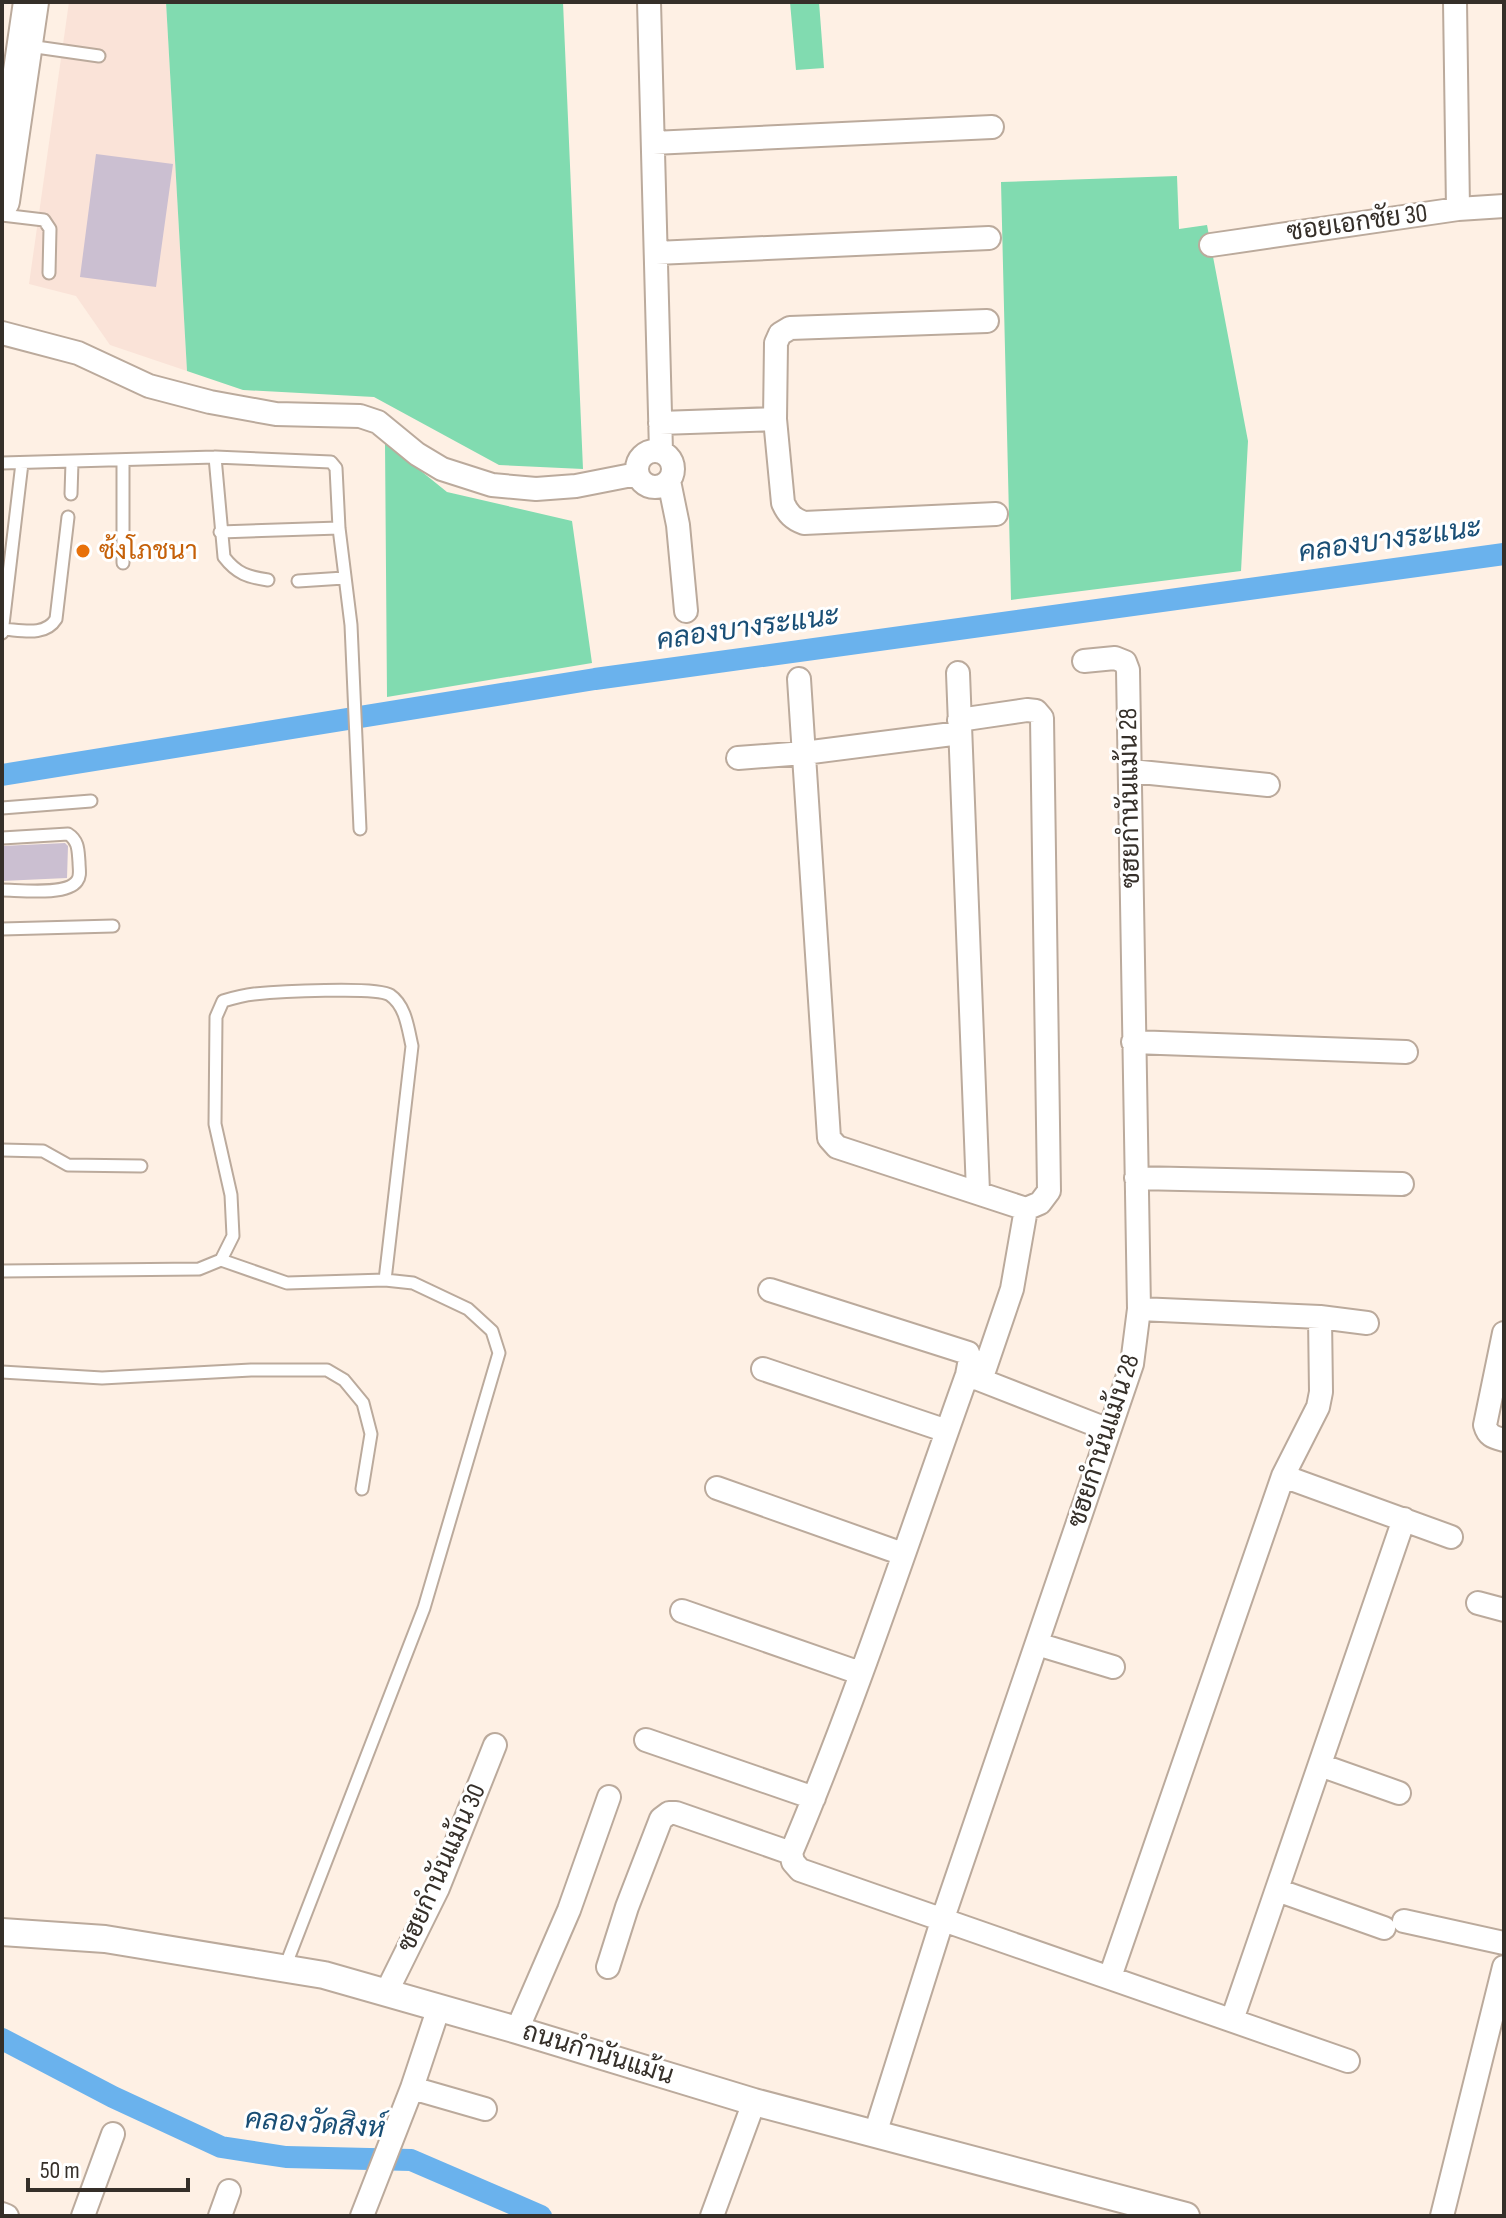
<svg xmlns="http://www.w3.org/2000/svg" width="1506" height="2218" font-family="'Sofia Sans Condensed',Sarabun,sans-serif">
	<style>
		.commercial { fill: #fae3d8 }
		.green { fill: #81dbb0 }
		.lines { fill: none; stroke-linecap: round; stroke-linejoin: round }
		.canal { stroke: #6ab2ed; stroke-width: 22 }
		.building { fill: #cbbfd1 }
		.service-casing { stroke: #bbaa9c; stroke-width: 15 }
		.minor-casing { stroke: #bbaa9c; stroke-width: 26 }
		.tertiary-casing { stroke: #bbaa9c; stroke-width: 30 }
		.primary-casing { stroke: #bbaa9c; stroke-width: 38 }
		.service { stroke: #fff; stroke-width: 11 }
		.minor { stroke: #fff; stroke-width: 22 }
		.tertiary { stroke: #fff; stroke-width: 26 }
		.primary { stroke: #fff; stroke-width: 34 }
		.food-dot { fill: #e8710a; stroke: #fff; stroke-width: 3 }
		.labels { text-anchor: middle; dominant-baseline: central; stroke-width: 6; stroke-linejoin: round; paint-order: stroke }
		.street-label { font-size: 26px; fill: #352f29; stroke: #fff }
		.food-label { font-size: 26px; fill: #c56008; stroke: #fff; text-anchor: start }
		.water-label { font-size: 28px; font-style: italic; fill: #194e75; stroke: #fff }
	</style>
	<rect width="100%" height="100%" fill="#fef0e4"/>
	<path class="commercial" d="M69,2H166L187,371L110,345L76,296L29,284Z"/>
	<path class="green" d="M166,2H563L583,469L499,465L374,397L243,390L187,371Z
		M790,2H819L824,68L796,70Z
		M1177,176L1179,229L1207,225L1248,441L1241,571L1011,600L1001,182Z
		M385,442L447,492L572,521L592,663L387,697Z"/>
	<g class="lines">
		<path class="canal" d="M2,775L595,679L1504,554
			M2,2039L113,2097L221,2147L286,2157L411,2160L541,2216"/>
	</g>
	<path class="building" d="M96,154L173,164L156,287L80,277Z
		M65,843L68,846L67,878L2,881V846Z"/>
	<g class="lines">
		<g class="service-casing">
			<path id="service" d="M29,46L99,56
				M2,215L44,220L50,229L49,273
				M215,457L224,557C237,574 248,577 268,580
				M123,460V563
				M2,463L215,457L331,462L336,468L339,528L351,625L360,829
				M71,494L72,462
				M220,532L339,528
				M298,581L344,578
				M2,629C21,630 45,637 56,619L68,517
				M2,633L22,463
				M2,808L91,801
				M2,838L68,834C79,841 78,851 79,862C79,869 81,876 77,881C67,896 19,890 2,890
				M2,929L113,926
				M2,1150L43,1151L68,1165L141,1166
				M221,1260L287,1283L385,1280L413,1283L468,1309L492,1331L499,1353L424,1608L285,1967
				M2,1271L199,1269L221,1260L233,1236L231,1195L215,1124L216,1017L223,1001C233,998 244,995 254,994C275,992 377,986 390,995C406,1006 408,1029 412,1046L385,1280
				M2,1372L102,1378L251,1370H327L344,1380L363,1403L371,1434L362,1489"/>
		</g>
		<g class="minor-casing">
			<path id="minor" d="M649,2L661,451
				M1455,2L1458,209
				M653,143L992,127
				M1211,245L1458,209L1504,206
				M656,253L989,238
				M987,321L790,328L780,334L776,343L775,419L783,503C788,514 793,519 804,523L996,514
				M2,333L78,353L149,386L210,402L276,414L360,416L378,422L417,454L442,469L492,485L536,489L576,486L637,474
				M660,423L775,419
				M637 469a18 18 0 1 1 36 0a18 18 0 1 1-36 0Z
				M669,481L678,525L686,611
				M958,673L978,1192
				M799,679L829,1138L837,1147L1026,1209L1012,1289L981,1380
				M959,720L1027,710L1036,711L1042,718L1049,1191L1040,1203L1026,1209
				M738,758L804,753L960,733
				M1131,771L1268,785
				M1133,1042L1406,1052
				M1136,1178L1402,1184
				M770,1290L968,1353L970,1359L967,1375C910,1534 857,1697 791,1853L793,1862L800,1870L1348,2061
				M1139,1309L1320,1317L1367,1323
				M1504,1333L1485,1425C1488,1436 1493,1437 1504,1440
				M763,1369L947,1431
				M968,1375L1109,1430
				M1283,1476L1451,1537
				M717,1488L903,1554
				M1478,1603L1504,1610
				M682,1611L860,1673
				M1037,1644L1113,1667
				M646,1740L814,1798
				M1320,1765L1399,1793
				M1277,1890L1384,1928
				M1404,1921L1504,1943
				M608,1967L627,1907L661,1819L669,1813H676L791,1853
				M1110,1977L1283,1476L1318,1407L1321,1392L1320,1317
				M387,1991L438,1888L495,1745
				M1232,2020L1404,1519
				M517,2030L569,1910L609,1797
				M412,2088L485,2109
				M875,2134L943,1918L1132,1364L1139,1309L1128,670L1125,662L1115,658L1084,661
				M2,2214L7,2216
				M83,2216L113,2134
				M220,2216L229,2191
				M362,2216L412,2088L439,2007
				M712,2216L754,2102
				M1442,2216L1504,1967"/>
		</g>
		<g class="tertiary-casing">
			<path id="tertiary" d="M2,1932L105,1939L324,1975L517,2030L754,2102L1186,2216"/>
		</g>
		<g class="primary-casing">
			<path id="primary" d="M2,201L31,2"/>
		</g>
		<use href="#service" class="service"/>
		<use href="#minor" class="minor"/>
		<use href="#tertiary" class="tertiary"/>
		<use href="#primary" class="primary"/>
	</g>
	<circle class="food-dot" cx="83" cy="551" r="8"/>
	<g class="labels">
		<g class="street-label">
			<text transform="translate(1357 223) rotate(-8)">ซอยเอกชัย 30</text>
			<text transform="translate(1130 798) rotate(-91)">ซฮยกำนันแม้น 28</text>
			<text transform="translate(1104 1441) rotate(-72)">ซฮยกำนันแม้น 28</text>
			<text transform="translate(442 1868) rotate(-66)">ซฮยกำนันแม้น 30</text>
			<text transform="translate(598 2054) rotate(17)">ถนนกำนันแม้น</text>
		</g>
		<g class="food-label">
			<text x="99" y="551">ซ้งโภชนา</text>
		</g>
		<g class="water-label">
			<text transform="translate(1390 540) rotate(-8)">คลองบางระแนะ</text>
			<text transform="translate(748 628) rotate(-8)">คลองบางระแนะ</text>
			<text transform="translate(315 2124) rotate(4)">คลองวัดสิงห์</text>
		</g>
	</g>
	<rect width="1506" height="2218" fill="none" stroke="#352f29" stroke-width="8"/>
	<path d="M28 2178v12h160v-12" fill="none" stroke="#352f29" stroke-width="4"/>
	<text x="40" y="2178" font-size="24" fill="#352f29" stroke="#ffffff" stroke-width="6" paint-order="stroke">50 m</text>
</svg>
